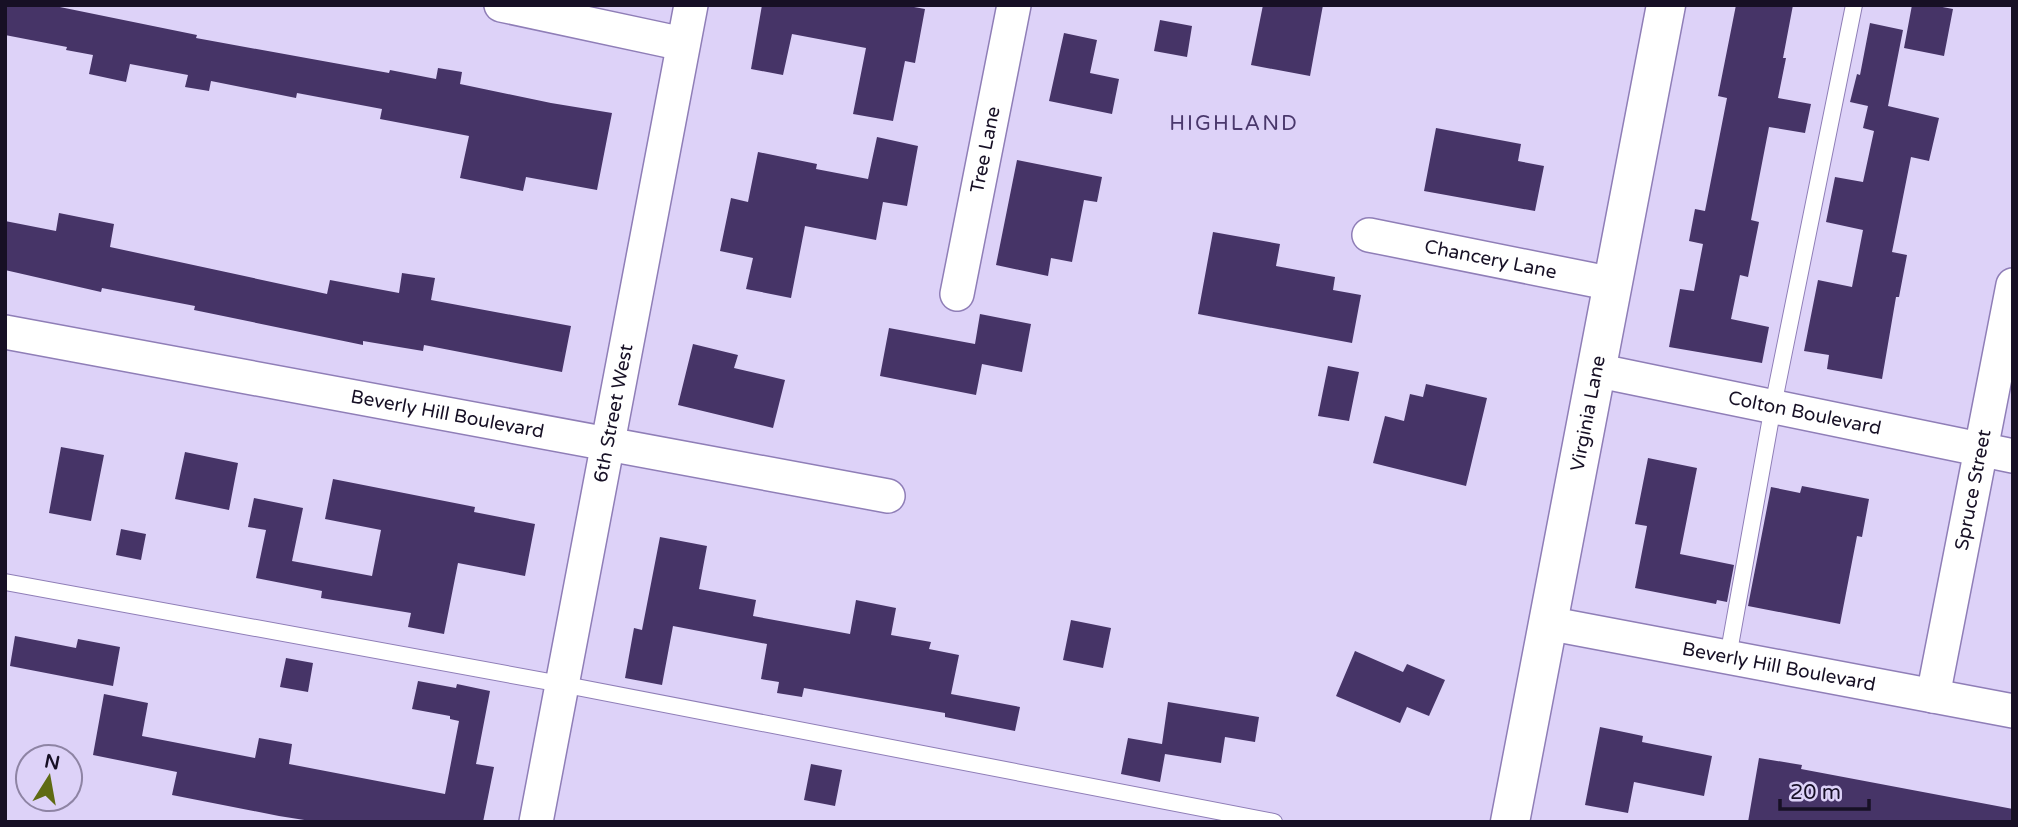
<svg xmlns="http://www.w3.org/2000/svg" width="2018" height="827" font-family="'Varela Round',sans-serif">
	<style>
		.building { fill: #463467 }
		.lines { fill: none; stroke-linecap: round; stroke-linejoin: round }
		.service-casing { stroke: #8f7eb7; stroke-width: 18 }
		.minor-casing { stroke: #8f7eb7; stroke-width: 36 }
		.tertiary-casing { stroke: #8f7eb7; stroke-width: 41 }
		.service { stroke: #fff; stroke-width: 16 }
		.minor { stroke: #fff; stroke-width: 33 }
		.tertiary { stroke: #fff; stroke-width: 38 }
		.labels { text-anchor: middle; dominant-baseline: central; stroke-width: 7; stroke-linejoin: round; paint-order: stroke }
		.street-label { font-size: 19px; fill: #171025; stroke: #ddd2f8 }
		.neighbourhood-label { font-size: 21px; letter-spacing: 2px; fill: #4a386c; stroke: #ddd2f8 }
	</style>
	<rect width="100%" height="100%" fill="#ddd2f8"/>
	<path class="building" d="M5,5H50L197,35L196,38L389,73L390,70L436,79L438,68L462,72L460,84L551,103L612,113L597,190L526,177L523,191L460,178L469,136L380,119L382,109L297,93L296,98L211,81L209,91L185,87L188,75L130,64L126,82L89,74L93,55L66,50L67,47L5,35Z
		M762,5H903L925,9L915,63L905,61L893,121L853,114L866,48L792,34L783,75L751,69Z
		M1263,5H1323L1310,76L1251,65Z
		M1736,5H1793L1783,58H1786L1778,98L1811,104L1805,133L1769,127L1751,220L1759,222L1748,277L1740,275L1731,319L1769,327L1762,363L1669,347L1680,289L1694,291L1703,244L1689,241L1695,209L1705,211L1727,98L1718,96Z
		M1912,5H1932L1953,9L1944,56L1904,48Z
		M1160,20L1192,26L1187,57L1154,51Z
		M1870,23L1903,30L1888,106L1939,118L1929,161L1911,157L1892,252L1907,255L1899,297H1896L1882,379L1827,369L1829,355L1804,351L1818,280L1852,287L1863,230L1826,222L1835,177L1863,182L1874,131L1863,128L1868,106L1850,102L1857,74L1860,75Z
		M1064,33L1097,40L1090,73L1119,79L1112,114L1049,101Z
		M1436,128L1521,144L1518,161L1544,166L1535,211L1424,191Z
		M877,137L918,146L907,206L883,202L876,240L805,226L791,298L746,289L753,258L720,251L731,198L748,202L758,152L817,164L816,169L868,179Z
		M1017,160L1102,177L1097,202L1084,200L1072,262L1051,258L1048,276L996,265Z
		M59,213L114,224L110,247L327,294L330,280L399,293L402,273L435,278L431,300L571,326L562,372L424,345L423,351L363,341V345L194,310L195,306L102,288L101,292L5,270V221L56,231Z
		M1213,232L1280,244L1276,266L1335,277L1333,290L1361,295L1352,343L1198,314Z
		M980,314L1031,324L1022,372L982,364L976,395L880,376L889,328L975,344Z
		M693,344L738,355L734,368L785,380L773,428L678,405Z
		M1328,366L1359,372L1349,421L1318,416Z
		M1426,384L1487,398L1466,486L1373,463L1385,416L1404,421L1410,394L1423,397Z
		M61,447L104,455L91,521L49,513Z
		M185,452L238,463L229,510L175,499Z
		M1648,458L1697,468L1680,554L1734,565L1727,602L1717,600L1716,604L1635,588L1647,526L1635,524Z
		M333,479L475,507L474,512L535,524L525,576L458,563L444,634L408,627L411,613L321,598L322,591L256,578L266,530L248,527L254,498L303,508L292,561L372,576L381,530L325,519Z
		M1802,486L1869,499L1862,537L1857,536L1840,624L1748,606L1771,487L1800,493Z
		M121,529L146,534L141,560L116,555Z
		M660,537L707,546L699,589L756,600L753,616L850,634L856,600L896,608L891,635L931,642L929,649L959,655L951,694L1020,707L1015,731L945,717V713L804,688L802,697L777,693L779,682L761,679L767,644L673,626L662,685L625,678L634,628L642,630Z
		M1071,620L1111,628L1103,668L1063,660Z
		M15,636L76,648L78,639L120,647L113,686L10,666Z
		M1355,651L1403,672L1407,664L1445,680L1429,716L1407,707L1400,723L1336,696Z
		M286,658L313,663L308,692L280,687Z
		M418,681L456,688L457,684L490,691L476,764L494,767L483,822H317L279,816L172,795L177,772L93,755L104,694L148,703L142,736L255,758L259,738L292,744L289,764L445,794L459,721L450,719V716L412,709Z
		M1168,702L1259,717L1255,742L1225,737L1221,763L1165,754L1160,782L1121,774L1128,738L1162,744Z
		M1600,727L1643,736L1642,742L1712,756L1704,796L1634,782L1628,813L1585,805Z
		M1759,758L1802,765L1801,769L2013,809V822H1748Z
		M811,764L842,770L835,806L804,800Z"/>
	<g class="lines">
		<g class="service-casing">
			<path id="service" d="M5,582L561,684L1274,822
				M1728,657L1773,406L1854,5"/>
		</g>
		<g class="minor-casing">
			<g id="minor">
				<path d="M501,5L683,44"/>
				<path id="s1" d="M1369,235L1613,284"/>
				<path id="s2" d="M957,294L1014,5"/>
				<path id="s3" d="M5,332L888,496"/>
				<path id="s4" d="M1595,370L2013,456"/>
				<path id="s5" d="M1547,623L2013,711"/>
				<path id="s6" d="M1933,696L2013,285"/>
				<path id="s7" d="M536,822L691,5"/>
			</g>
		</g>
		<g class="tertiary-casing">
			<g id="tertiary">
				<path id="s8" d="M1510,822L1666,5"/>
			</g>
		</g>
		<use href="#service" class="service"/>
		<use href="#minor" class="minor"/>
		<use href="#tertiary" class="tertiary"/>
	</g>
	<g class="labels">
		<g class="street-label">
			<text stroke="none"><textPath href="#s2" startOffset="147">Tree Lane</textPath></text>
			<text stroke="none"><textPath href="#s1" startOffset="124">Chancery Lane</textPath></text>
			<text stroke="none"><textPath href="#s3" startOffset="450">Beverly Hill Boulevard</textPath></text>
			<text stroke="none"><textPath href="#s8" startOffset="416">Virginia Lane</textPath></text>
			<text stroke="none"><textPath href="#s4" startOffset="214">Colton Boulevard</textPath></text>
			<text stroke="none"><textPath href="#s7" startOffset="416">6th Street West</textPath></text>
			<text stroke="none"><textPath href="#s6" startOffset="210">Spruce Street</textPath></text>
			<text stroke="none"><textPath href="#s5" startOffset="236">Beverly Hill Boulevard</textPath></text>
		</g>
		<g class="neighbourhood-label">
			<text x="1234" y="123">HIGHLAND</text>
		</g>
	</g>
	<rect width="2018" height="827" fill="none" stroke="#171025" stroke-width="14"/>
	<g transform="translate(49 778) rotate(11)"><circle r="33" fill="#ddd2f8" stroke="#8e84a4" stroke-width="2"/>
	<path d="M0-5L12 26L0 18L-12 26Z" fill="#5f6b14"/>
	<text y="-10" font-size="19" font-weight="bold" text-anchor="middle" fill="#171025">N</text>
	</g>
	<path d="M1780 799v10h89v-10" fill="none" stroke="#171025" stroke-width="3.5"/>
	<text x="1790" y="799" font-size="21" fill="#171025" stroke="#ddd2f8" stroke-width="5" paint-order="stroke">20 m</text>
</svg>
